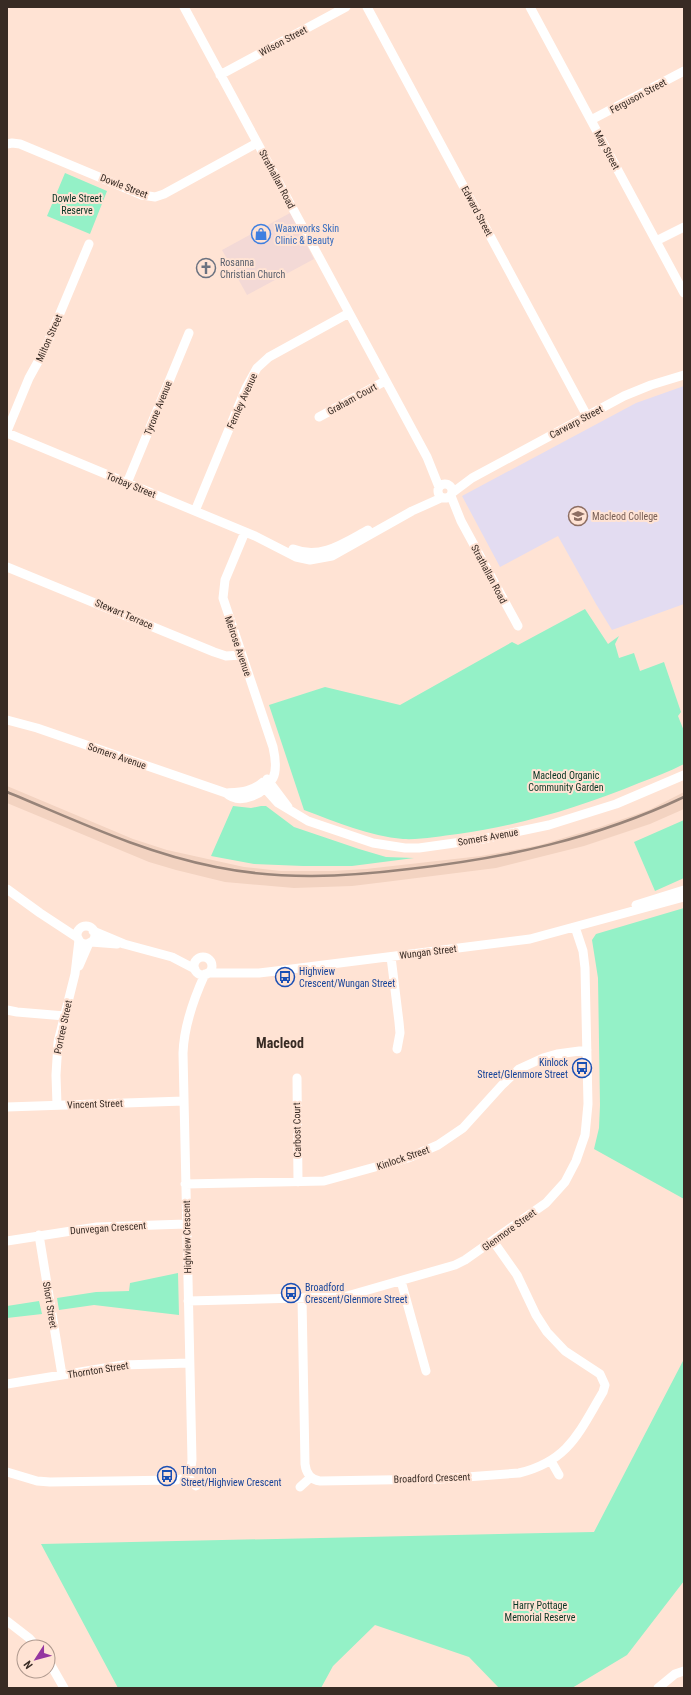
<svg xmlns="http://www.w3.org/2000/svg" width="691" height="1695" font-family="'Roboto Condensed',sans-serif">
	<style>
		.commercial { fill: #f3d9d6 }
		.built { fill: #f3d3c1 }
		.education { fill: #e3dcf1 }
		.green { fill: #94f1c7 }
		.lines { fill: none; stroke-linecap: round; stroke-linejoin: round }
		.minor { stroke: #fff; stroke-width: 9 }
		.rail { stroke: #988479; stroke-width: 2.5 }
		.labels { text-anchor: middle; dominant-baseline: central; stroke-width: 4; stroke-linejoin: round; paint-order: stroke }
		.street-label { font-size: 10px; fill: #382b24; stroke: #ffe3d4 }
		.park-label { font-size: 10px; fill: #073423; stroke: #ffe3d4 }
		.shop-label { font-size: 10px; fill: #366cbe; stroke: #ffe3d4; text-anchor: start }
		.worship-label { font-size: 10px; fill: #5b616d; stroke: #ffe3d4; text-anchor: start }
		.education-label { font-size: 10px; fill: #785e54; stroke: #ffe3d4; text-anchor: start }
		.transit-label { font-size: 10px; fill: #164399; stroke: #ffe3d4; text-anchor: start }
		.district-label { font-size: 14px; font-weight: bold; fill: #382b24; stroke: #ffe3d4 }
	</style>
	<rect width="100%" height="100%" fill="#ffe3d4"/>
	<path class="commercial" d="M290,213L314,259L247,295L222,250Z"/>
	<path class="built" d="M7,786L133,839L167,850L244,867L281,871H332L366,869L481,856L514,850L540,845L600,827L649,810L684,792V809L650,824L584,846L496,868L385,882L352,886L294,888L225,882L176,870L149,862L7,803Z"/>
	<path class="education" d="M684,386V604L612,630L596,604L558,536L500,567L462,496L636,403Z"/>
	<path class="green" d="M65,173L107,191L90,234L47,216Z
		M585,609L608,644L619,636L615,644L619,658L634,653L640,671L664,662L681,712L678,716L684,731V764C669,772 654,777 639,783C581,807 521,825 458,834C440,836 421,840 403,839C370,836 336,822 304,810L269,705L325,687L400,705L512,642L518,645Z
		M233,806L251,808L261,806H266L294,827L359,849L386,857L414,858L352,866H303L254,864L211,856Z
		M684,820V878L655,891L634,842Z
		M684,908V1199L594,1149L599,1128L600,1105L598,978L592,940L596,934Z
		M178,1273L179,1315L94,1305L59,1310L57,1298L96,1292L129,1291L130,1283Z
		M39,1301L42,1314L7,1318V1306Z
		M684,1359V1581L627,1655L572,1688H499L469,1657L375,1625L333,1666L321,1688H118L41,1544L594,1532Z"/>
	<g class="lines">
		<path class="minor" d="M184,7L427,457L439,487
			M367,7L587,416
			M530,7L684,293
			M220,75L346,7
			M591,120L684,71
			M7,144L12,143L20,144L142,195L155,197L164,194L257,143
			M656,241L684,227
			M319,417L385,381
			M7,431L29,378L45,349L89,244
			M7,433L255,536L296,557L310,560L332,556L412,511L441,498
			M127,483L189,333
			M438 491a7 7 0 1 1 14 0a7 7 0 1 1-14 0Z
			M452,493L472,478L624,396L651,385L684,375
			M451,496L461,521L518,626
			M195,511L246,388L257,368L269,357L349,313
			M293,549C321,560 344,543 368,530
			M7,567L214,652L226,656L241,655
			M7,720L37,728L226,793C240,792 252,792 263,782
			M267,779L288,807
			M261,784L278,803L308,821L373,843L405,848H419L483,839L549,825L616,804L684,775
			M226,793C240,806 265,794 273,778C277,770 275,756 273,747L223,598L225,580L245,532
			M7,889L40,913L78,938
			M636,905L684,890
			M77 935a9 9 0 1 1 18 0a9 9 0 1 1-18 0Z
			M93,931L124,944L172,957L195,969
			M91,942L117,944
			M391,957L399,1022L400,1033L397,1049
			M194 966a9 9 0 1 1 18 0a9 9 0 1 1-18 0Z
			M79,966L89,943
			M208,973H259L276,971L530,939L684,897
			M7,1010L17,1012L65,1016
			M297,1078L298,1182
			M57,1105L56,1075L58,1042L75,974L79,940
			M7,1107L184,1101
			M185,1184L324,1181L408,1158L438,1145L463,1128L502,1085L519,1069L543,1058L557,1054L587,1050
			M39,1235L62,1375
			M7,1241L97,1227L186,1224
			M401,1281L426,1371
			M302,1298L305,1464C306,1473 311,1480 320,1481L440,1479L519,1473C569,1461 579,1432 603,1392L605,1385L600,1374L565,1351L547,1332L536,1315L517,1275L493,1241
			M188,1301L334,1297L347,1296L455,1265L465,1260L546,1203L565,1182L576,1161L585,1135L588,1104L585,968L583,951L575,927
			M7,1384L123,1365L189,1363
			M551,1461L559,1475
			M7,1472L37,1481L50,1482L176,1480C188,1479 191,1471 192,1460L183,1053C184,1026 194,998 205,974
			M187,1476L196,1486
			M300,1487L311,1477
			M7,1621L29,1638L37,1647
			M48,1660L64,1688
			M658,1688L675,1674L684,1671"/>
		<path class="rail" d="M7,792C75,820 143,853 216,867C280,880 344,877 409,869C506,858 595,839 684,797"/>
	</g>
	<defs>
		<g id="shop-ring" transform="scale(1)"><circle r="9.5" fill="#ffe3d4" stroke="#3f7fe0" stroke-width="1.5"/><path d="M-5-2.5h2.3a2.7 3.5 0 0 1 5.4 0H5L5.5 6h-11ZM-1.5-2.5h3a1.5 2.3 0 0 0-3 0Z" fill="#3f7fe0"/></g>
		<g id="church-ring" transform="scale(1)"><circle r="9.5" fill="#ffe3d4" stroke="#6b7280" stroke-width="1.5"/><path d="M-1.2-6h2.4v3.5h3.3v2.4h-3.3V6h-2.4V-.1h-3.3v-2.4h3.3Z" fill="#6b7280"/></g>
		<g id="school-ring" transform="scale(1)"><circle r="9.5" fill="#ffe3d4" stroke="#8d6e63" stroke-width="1.5"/><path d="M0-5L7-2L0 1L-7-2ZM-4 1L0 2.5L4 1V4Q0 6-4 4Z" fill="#8d6e63"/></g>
		<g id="bus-ring" transform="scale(1)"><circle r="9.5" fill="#ffe3d4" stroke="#1a4fb4" stroke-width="1.5"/><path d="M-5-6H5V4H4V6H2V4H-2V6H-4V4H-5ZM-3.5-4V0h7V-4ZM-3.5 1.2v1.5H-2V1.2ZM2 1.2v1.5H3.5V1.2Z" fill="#1a4fb4"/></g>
	</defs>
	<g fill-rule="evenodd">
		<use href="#shop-ring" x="261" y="234"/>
		<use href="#church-ring" x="206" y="268"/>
		<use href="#school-ring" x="578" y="516"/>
		<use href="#bus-ring" x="285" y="977"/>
		<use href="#bus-ring" x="582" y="1068"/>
		<use href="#bus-ring" x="291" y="1293"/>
		<use href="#bus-ring" x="167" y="1476"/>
	</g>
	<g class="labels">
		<g class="street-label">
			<text transform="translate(283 41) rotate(-28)">Wilson Street</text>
			<text transform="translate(638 96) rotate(-28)">Ferguson Street</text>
			<text transform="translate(607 150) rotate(62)">May Street</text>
			<text transform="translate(277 179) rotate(62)">Strathallan Road</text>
			<text transform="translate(124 186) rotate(21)">Dowle Street</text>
			<text transform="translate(477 211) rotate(62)">Edward Street</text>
			<text transform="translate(49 338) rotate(-66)">Milton Street</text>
			<text transform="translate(352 399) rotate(-29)">Graham Court</text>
			<text transform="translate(242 401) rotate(-66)">Fernley Avenue</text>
			<text transform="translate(158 408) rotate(-68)">Tyrone Avenue</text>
			<text transform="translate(576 422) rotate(-28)">Carwarp Street</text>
			<text transform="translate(131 485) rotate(22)">Torbay Street</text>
			<text transform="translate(489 574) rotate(62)">Strathallan Road</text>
			<text transform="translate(124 614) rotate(23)">Stewart Terrace</text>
			<text transform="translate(238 646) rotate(71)">Melrose Avenue</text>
			<text transform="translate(117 756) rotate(19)">Somers Avenue</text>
			<text transform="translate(488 837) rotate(-10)">Somers Avenue</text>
			<text transform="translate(428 952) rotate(-7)">Wungan Street</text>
			<text transform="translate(63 1027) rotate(-78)">Portree Street</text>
			<text transform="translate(95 1104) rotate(-2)">Vincent Street</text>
			<text transform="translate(297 1130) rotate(-91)">Carbost Court</text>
			<text transform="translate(403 1158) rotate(-19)">Kinlock Street</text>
			<text transform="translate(108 1228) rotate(-4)">Dunvegan Crescent</text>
			<text transform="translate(509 1230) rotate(-36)">Glenmore Street</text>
			<text transform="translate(187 1237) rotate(-91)">Highview Crescent</text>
			<text transform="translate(50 1305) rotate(81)">Short Street</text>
			<text transform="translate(98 1370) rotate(-9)">Thornton Street</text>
			<text transform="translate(432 1478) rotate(-2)">Broadford Crescent</text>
		</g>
		<g class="park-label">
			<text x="77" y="198">Dowle Street<tspan x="77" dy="12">Reserve</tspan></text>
			<text x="566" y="775">Macleod Organic<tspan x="566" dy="12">Community Garden</tspan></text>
			<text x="540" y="1605">Harry Pottage<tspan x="540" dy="12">Memorial Reserve</tspan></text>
		</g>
		<g class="shop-label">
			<text x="275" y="228">Waaxworks Skin<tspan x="275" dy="12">Clinic &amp; Beauty</tspan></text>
		</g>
		<g class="worship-label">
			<text x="220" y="262">Rosanna<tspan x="220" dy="12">Christian Church</tspan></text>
		</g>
		<g class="education-label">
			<text x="592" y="516">Macleod College</text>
		</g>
		<g class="transit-label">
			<text x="299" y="971">Highview<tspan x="299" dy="12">Crescent/Wungan Street</tspan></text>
			<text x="568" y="1062" text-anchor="end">Kinlock<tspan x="568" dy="12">Street/Glenmore Street</tspan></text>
			<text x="305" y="1287">Broadford<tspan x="305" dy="12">Crescent/Glenmore Street</tspan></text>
			<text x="181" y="1470">Thornton<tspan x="181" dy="12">Street/Highview Crescent</tspan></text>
		</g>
		<g class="district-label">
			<text x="280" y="1043">Macleod</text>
		</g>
	</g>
	<rect width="691" height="1695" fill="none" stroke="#382b24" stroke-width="16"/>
	<g transform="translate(36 1659) rotate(234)"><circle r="19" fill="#ffe3d4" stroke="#af998e"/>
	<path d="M0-3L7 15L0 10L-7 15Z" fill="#9436a0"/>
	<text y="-6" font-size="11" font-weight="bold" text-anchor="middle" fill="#382b24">N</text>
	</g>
</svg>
